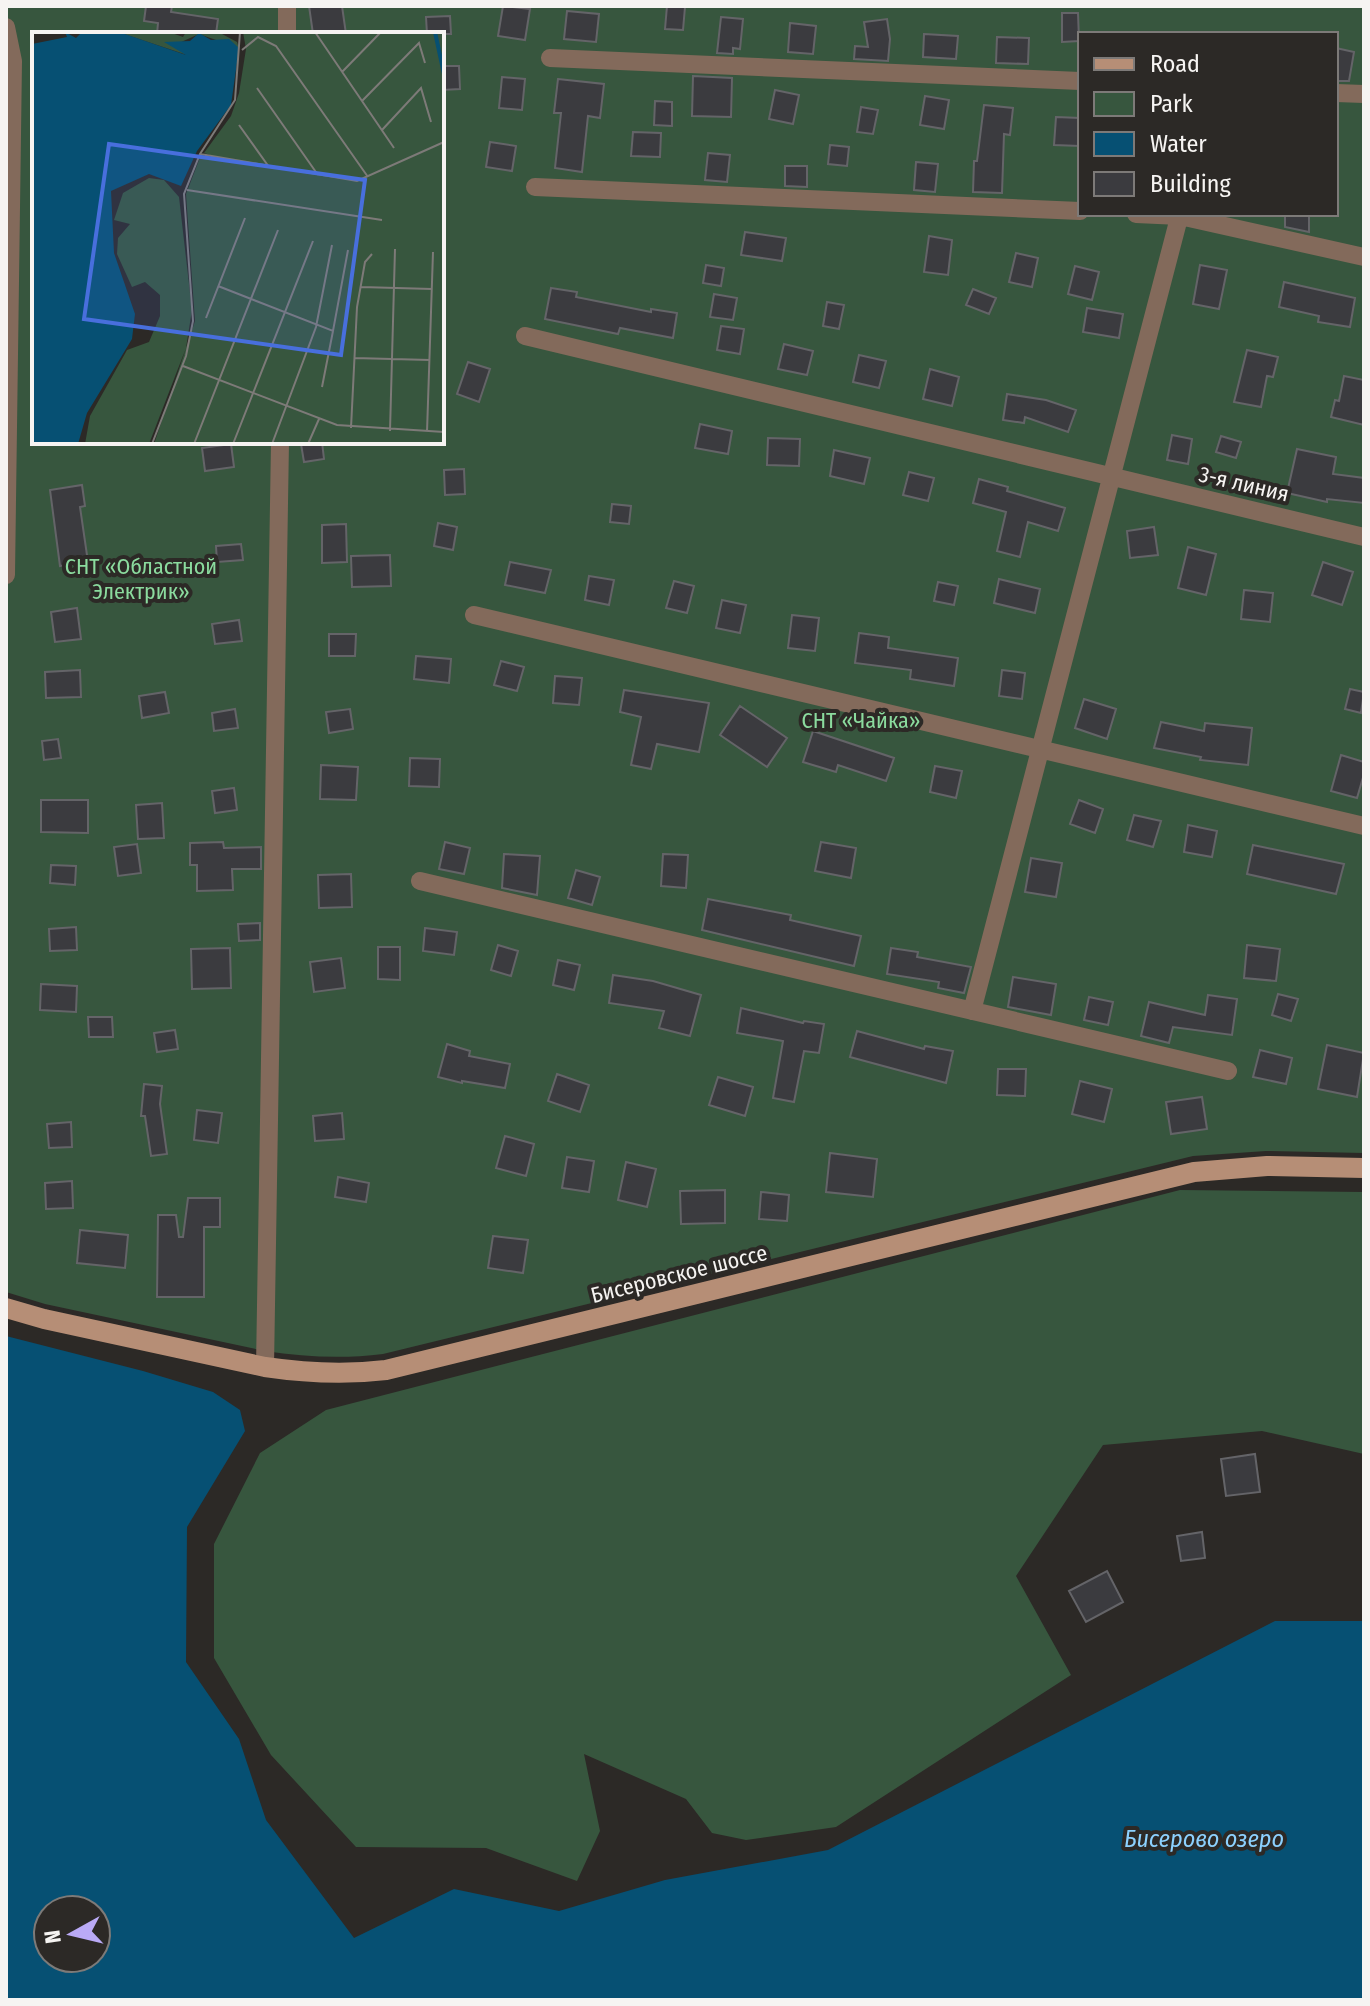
<svg xmlns="http://www.w3.org/2000/svg" width="1370" height="2006" font-family="'Fira Sans Condensed',sans-serif">
	<style>
		.green { fill: #37563e; fill-rule: evenodd }
		.water { fill: #065073; fill-rule: evenodd }
		.building { fill: #3b3b3f; stroke: #646468; stroke-width: 2 }
		.lines { fill: none; stroke-linecap: round; stroke-linejoin: round }
		.minor { stroke: #836a5b; stroke-width: 18 }
		.secondary { stroke: #b68e76; stroke-width: 20 }
		.labels { text-anchor: middle; dominant-baseline: central; stroke-width: 8; stroke-linejoin: round; paint-order: stroke }
		.street-label { font-size: 22px; fill: #f6f4f2; stroke: #2c2926 }
		.park-label { font-size: 22px; fill: #8bdb9e; stroke: #2c2926 }
		.water-label { font-size: 24px; font-style: italic; fill: #8cd1fe; stroke: #2c2926 }
		.inset-river { fill: none; stroke: #065073; stroke-width: 4 }
		.inset-road { fill: none; stroke: #7d7a78; stroke-width: 2 }
		.view { fill: #486fdd; fill-opacity: 0.15; stroke: #486fdd; stroke-width: 4 }
		.inset-edge { fill: none; stroke: #f6f4f2; stroke-width: 4 }
	</style>
	<rect width="100%" height="100%" fill="#2c2926"/>
	<path class="green" d="M6,6H1364V1153L1266,1151L1193,1156L383,1354C343,1359 305,1357 265,1351L45,1304L6,1292ZM34,34H442V442H34ZM1080,34H1336V214H1080Z
		M1180,1190L1364,1192V1454L1262,1431L1103,1445L1016,1576L1071,1675L836,1827L746,1840L712,1833L686,1799L584,1754L600,1831L577,1881L486,1848L356,1847L271,1755L214,1658V1544L260,1453L326,1410Z"/>
	<path class="water" d="M6,1336L143,1371L213,1392L240,1410L245,1431L187,1527L186,1662L239,1739L266,1820L354,1938L454,1889L559,1911L665,1880L828,1850L1275,1621H1364V2000H6ZM48,1910H96V1958H48Z"/>
	<path class="building" d="M146,6H172L171,12L218,19L216,34H157L158,23L144,21Z
		M309,6H342L346,34H313Z
		M503,6L530,9L525,40L498,36Z
		M667,6L685,7L683,30L665,29Z
		M567,11L599,14L596,42L564,39Z
		M1062,13H1078L1079,41L1062,42Z
		M450,16L451,34H427L426,17Z
		M721,17L743,19L740,49L733,48V54L717,53Z
		M887,19L890,39L888,61L854,59L855,46L868,47L864,22Z
		M790,23L816,26L813,54L788,52Z
		M924,34L958,36L956,59L923,57Z
		M997,37L1029,38L1028,64L996,63Z
		M1336,48L1354,52L1349,81H1336Z
		M442,66H459L460,89L442,90Z
		M693,76L732,78L731,117L692,116Z
		M502,77L525,79L522,110L499,108Z
		M558,79L604,84L600,118L588,116L582,172L555,168L561,113H554Z
		M775,90L799,95L793,124L769,119Z
		M925,96L949,100L944,129L920,125Z
		M655,101L672,102V126L654,125Z
		M984,105L1013,108L1010,135L1004,134L1002,193L973,192L974,161H977Z
		M861,107L878,110L873,134L857,132Z
		M1056,117L1080,118V146L1054,145Z
		M633,132L661,133L660,157L631,156Z
		M490,142L516,146L512,171L486,167Z
		M830,145L849,147L847,166L828,164Z
		M708,153L730,155L727,182L705,180Z
		M916,162L938,164L935,192L914,190Z
		M785,166H807V187L785,186Z
		M1285,214H1309V232L1285,227Z
		M745,232L786,238L782,261L741,255Z
		M929,236L952,240L948,275L924,272Z
		M1016,253L1038,258L1032,287L1009,282Z
		M706,265L724,268L721,286L703,283Z
		M1200,265L1227,270L1219,309L1193,304Z
		M1075,266L1099,272L1092,300L1068,294Z
		M1284,282L1355,298L1350,327L1318,322L1319,316L1279,307Z
		M551,288L577,292L576,297L651,312V309L677,313L673,338L620,328L618,334L545,319Z
		M973,289L996,298L989,314L966,305Z
		M714,294L737,298L733,320L710,317Z
		M827,302L844,305L839,329L823,326Z
		M1087,308L1123,314L1119,338L1083,332Z
		M721,326L744,329L740,354L717,350Z
		M784,344L813,351L807,375L778,369Z
		M1247,350L1278,357L1273,377L1267,376L1261,407L1234,402Z
		M859,355L886,361L879,388L853,382Z
		M468,362L490,369L479,402L457,394Z
		M930,369L959,377L952,406L923,399Z
		M1344,376L1364,380V425L1331,417L1335,400L1339,401Z
		M1007,394L1046,400L1076,410L1068,432L1025,417L1024,423L1003,420Z
		M700,424L732,431L728,454L695,448Z
		M1172,435L1192,439L1188,464L1167,460Z
		M1221,436L1241,442L1236,458L1216,452Z
		M768,438L800,439L799,466L767,465Z
		M322,442L324,459L304,462L301,444Z
		M231,444L234,467L205,471L202,448Z
		M1297,449L1336,457L1333,474L1364,478V503L1327,499V502L1287,493Z
		M834,450L870,458L864,484L830,476Z
		M464,469L465,494L445,495L444,470Z
		M909,472L934,478L928,501L903,495Z
		M979,479L1008,487L1007,491L1065,508L1058,531L1028,522L1020,557L997,551L1006,512L973,503Z
		M82,485L85,506L80,507L88,562L60,566L50,490Z
		M612,504L631,506L629,524L610,522Z
		M438,523L457,527L453,550L434,546Z
		M346,524L347,562L322,563V525Z
		M1154,527L1158,555L1130,558L1127,531Z
		M241,544L243,560L217,562L216,546Z
		M1188,547L1216,554L1206,595L1178,588Z
		M390,555L391,586L352,587L351,556Z
		M510,562L551,570L545,593L505,585Z
		M1323,562L1353,572L1342,605L1312,595Z
		M589,576L614,580L609,605L585,600Z
		M999,579L1040,589L1035,613L994,603Z
		M674,581L694,586L687,613L666,608Z
		M938,582L958,586L954,605L934,601Z
		M1244,590L1273,593L1270,622L1241,619Z
		M722,600L746,605L740,633L716,628Z
		M77,608L81,639L55,642L51,612Z
		M792,615L819,618L815,651L788,648Z
		M239,620L242,641L215,644L212,624Z
		M859,633L889,637L888,648L958,658L954,686L910,679L911,670L855,663Z
		M329,634H356L355,656H329Z
		M416,656L451,659L449,683L414,679Z
		M501,661L524,667L517,691L494,685Z
		M80,670L81,697L46,698L45,672Z
		M1002,670L1025,673L1022,699L999,696Z
		M555,676L582,678L579,705L553,703Z
		M1350,689L1364,692L1361,713L1345,709Z
		M624,690L709,703L699,752L657,744L651,769L631,765L641,717L620,712Z
		M165,692L169,713L142,718L139,696Z
		M1084,699L1116,709L1107,739L1075,728Z
		M740,706L787,738L767,767L720,735Z
		M235,709L238,728L214,731L212,713Z
		M350,709L353,729L329,733L326,712Z
		M1161,722L1204,731L1205,723L1252,728L1248,765L1200,760L1201,757L1154,748Z
		M813,731L894,758L886,781L838,765L836,772L803,762Z
		M58,739L61,758L44,760L42,741Z
		M1341,755L1364,762V774L1357,798L1331,791Z
		M410,758L440,759L439,787L409,786Z
		M321,765L358,767L356,800L320,799Z
		M935,766L962,771L956,798L930,792Z
		M234,788L237,810L215,813L212,791Z
		M41,800H88V833L41,832Z
		M1079,800L1103,809L1095,833L1070,824Z
		M162,803L164,838L138,839L136,805Z
		M1134,815L1161,821L1153,847L1127,840Z
		M1188,825L1217,831L1212,857L1184,852Z
		M223,842L224,848L261,847V869H232L233,890L197,891V865H190V843Z
		M445,842L470,848L464,874L439,869Z
		M821,842L856,848L851,878L815,871Z
		M137,844L141,873L118,876L114,847Z
		M1253,845L1344,864L1336,894L1247,874Z
		M504,854L540,856L537,895L502,888Z
		M663,854L688,855L686,888L661,886Z
		M1031,858L1062,863L1056,897L1025,892Z
		M51,865L76,866L75,885L50,883Z
		M576,870L600,877L592,905L568,898Z
		M351,874L352,907L319,908L318,875Z
		M708,899L791,915L790,920L861,936L854,966L702,930Z
		M260,923V940L239,941L238,924Z
		M76,927L77,950L50,951L49,929Z
		M425,928L457,932L454,955L423,951Z
		M498,945L518,951L511,976L491,970Z
		M1247,945L1280,949L1276,981L1244,978Z
		M378,947H400V980L378,979Z
		M230,948L231,988L192,989L191,949Z
		M891,948L918,952L917,957L971,967L964,993L938,988L939,982L887,974Z
		M341,958L345,988L314,992L310,962Z
		M558,960L580,965L574,990L553,985Z
		M613,975L653,981L701,995L690,1036L659,1028L664,1011L609,1003Z
		M1013,977L1056,984L1051,1015L1008,1007Z
		M41,984L77,986L76,1012L40,1010Z
		M1278,994L1298,999L1291,1021L1272,1015Z
		M1208,995L1237,999L1232,1035L1173,1027L1169,1043L1141,1036L1149,1002L1205,1015Z
		M1089,997L1113,1002L1108,1025L1084,1020Z
		M741,1008L803,1023L804,1021L824,1024L819,1053L804,1051L794,1102L773,1098L783,1041L737,1033Z
		M88,1017H112L113,1037H89Z
		M175,1030L178,1049L157,1052L154,1033Z
		M857,1031L924,1049L925,1046L953,1051L946,1083L850,1057Z
		M447,1044L470,1051L469,1056L510,1064L505,1088L462,1081V1083L438,1077Z
		M1327,1045L1364,1053L1357,1097L1318,1089Z
		M1260,1050L1292,1058L1286,1084L1253,1077Z
		M998,1069H1026L1025,1096L997,1095Z
		M557,1074L589,1085L580,1112L548,1101Z
		M718,1077L753,1087L745,1116L709,1105Z
		M1080,1081L1112,1089L1104,1122L1072,1114Z
		M144,1084L162,1086L160,1104L167,1154L151,1156L145,1116H141Z
		M1202,1097L1207,1129L1171,1134L1166,1102Z
		M197,1110L222,1113L218,1143L194,1140Z
		M342,1113L344,1139L315,1141L313,1116Z
		M71,1122L72,1147L49,1148L47,1124Z
		M505,1136L534,1144L526,1176L496,1168Z
		M830,1153L877,1159L873,1197L826,1192Z
		M567,1157L594,1161L589,1192L562,1188Z
		M626,1162L656,1169L647,1207L618,1200Z
		M338,1177L369,1183L366,1202L335,1197Z
		M72,1181L73,1208L46,1209L45,1183Z
		M725,1190V1223L681,1224L680,1191Z
		M761,1192L789,1195L787,1221L759,1219Z
		M188,1198H220V1227H204V1297H157L158,1215H176L179,1237H183Z
		M80,1230L128,1235L125,1268L77,1263Z
		M493,1236L528,1240L523,1273L488,1268Z
		M1255,1454L1260,1492L1226,1496L1221,1459Z
		M1202,1532L1205,1558L1181,1561L1177,1536Z
		M1107,1571L1123,1602L1086,1622L1069,1591Z"/>
	<g class="lines">
		<path class="minor" d="M6,27L13,61L6,575
			M287,34V6
			M550,58L1080,81
			M1336,93L1364,94
			M535,187L1080,211
			M1136,214L1180,216L1364,257
			M525,336L1364,537
			M474,615L1364,826
			M420,881L1228,1071
			M972,1011L1180,214
			M265,1367L280,442"/>
		<path class="secondary" d="M6,1308L44,1319L265,1367C306,1373 344,1375 386,1370L1194,1172L1267,1166L1364,1168"/>
	</g>
	<g class="labels">
		<g class="street-label">
			<text transform="translate(1244 484) rotate(13)">3-я линия</text>
			<text transform="translate(679 1274) rotate(-14)">Бисеровское шоссе</text>
		</g>
		<g class="park-label">
			<text x="141" y="566">СНТ «Областной<tspan x="141" dy="25">Электрик»</tspan></text>
			<text x="861" y="720">СНТ «Чайка»</text>
		</g>
		<g class="water-label">
			<text x="1204" y="1839">Бисерово озеро</text>
		</g>
	</g>
	<g transform="translate(32 32)">
		<rect width="412" height="412" fill="#2c2926"/>
		<path d="M137,0L151,5L154,0L190,2L205,10L207,16L167,2L147,11L155,23L89,1ZM211,0H412V412H122L163,289L154,162L169,123L187,126L172,121L199,84L207,61L214,17ZM117,146L132,148L147,165L160,278L154,316L117,412H53L58,384L95,318L117,310L128,284V263L113,250L100,255L85,222L86,206L98,192L82,188L91,161Z" fill="#37563e"/>
		<path d="M33,0L44,6L50,0H87L154,23L132,10L158,9L167,1L179,8L197,7L207,16L199,73L165,119L149,154L117,142L79,159L82,221L103,282L100,307L55,381L46,412H0V12L35,5Z" fill="#065073"/>
		<path class="inset-river" d="M403,0L412,42"/>
		<path class="inset-road" d="M283,0L362,116M210,18L226,5L244,14L336,145M310,40L349,0M225,56L286,143M330,69L387,11L393,31M207,93L237,135M350,98L389,56L399,90M168,122L325,149L412,110M155,158L350,188M186,254L301,299L316,218M329,255L400,257M174,286L213,186M322,326L398,328M151,334L305,393L412,400M290,355L301,299M319,396L325,275L333,230L340,222M358,399L363,217M395,400L401,220M120,412L154,324L161,289L152,162L168,122L203,68L208,0M162,412L246,198M201,412L281,209M240,412L284,295L300,213M276,412L287,387"/>
		<path class="view" d="M77,112L333,148L309,323L52,287Z"/>
		<rect width="412" height="412" class="inset-edge"/>
	</g>
	<rect width="1370" height="2006" fill="none" stroke="#f6f4f2" stroke-width="16"/>
	<rect x="1078" y="32" width="260" height="184" fill="#2c2926" stroke="#7d7a78" stroke-width="2"/>
	<rect x="1094" y="58" width="40" height="12" fill="#b68e76" stroke="#7d7a78" stroke-width="2"/>
	<text x="1150" y="72" font-size="24" fill="#f6f4f2">Road</text>
	<rect x="1094" y="92" width="40" height="24" fill="#37563e" stroke="#7d7a78" stroke-width="2"/>
	<text x="1150" y="112" font-size="24" fill="#f6f4f2">Park</text>
	<rect x="1094" y="132" width="40" height="24" fill="#065073" stroke="#7d7a78" stroke-width="2"/>
	<text x="1150" y="152" font-size="24" fill="#f6f4f2">Water</text>
	<rect x="1094" y="172" width="40" height="24" fill="#3b3b3f" stroke="#7d7a78" stroke-width="2"/>
	<text x="1150" y="192" font-size="24" fill="#f6f4f2">Building</text>
	<g transform="translate(72 1934) rotate(262)"><circle r="38" fill="#2c2926" stroke="#7d7a78" stroke-width="2"/>
	<path d="M0-6L14 30L0 20L-14 30Z" fill="#baaaf6"/>
	<text y="-12" font-size="22" font-weight="bold" text-anchor="middle" fill="#f6f4f2">N</text>
	</g>
</svg>
